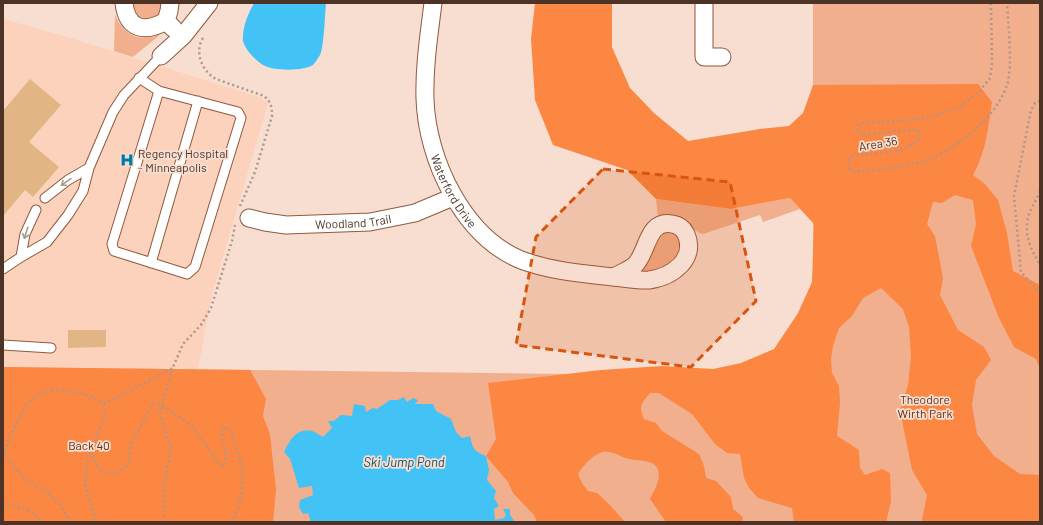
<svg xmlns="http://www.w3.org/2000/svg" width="1043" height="525" font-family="Barlow,sans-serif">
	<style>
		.built { fill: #fcd2bd }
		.green { fill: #f1af8d }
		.forest { fill: #fb8742 }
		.water { fill: #43c2f5 }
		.building { fill: #e2b584 }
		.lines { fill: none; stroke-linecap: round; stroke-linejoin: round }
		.lane-casing { stroke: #8f593c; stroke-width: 11 }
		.street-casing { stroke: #8f593c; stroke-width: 19 }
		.path { stroke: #af9689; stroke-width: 2.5; stroke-dasharray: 2 3; stroke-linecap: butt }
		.lane { stroke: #fff; stroke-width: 9 }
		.street { stroke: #fff; stroke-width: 17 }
		.oneway { stroke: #a69992 }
		.marked { fill: #d8550f; fill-opacity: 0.2; stroke: #d8550f; stroke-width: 3; stroke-dasharray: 8 5; stroke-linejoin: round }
		.labels { text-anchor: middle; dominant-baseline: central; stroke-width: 3.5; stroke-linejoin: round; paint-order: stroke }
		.street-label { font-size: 12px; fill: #4c3326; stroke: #f8ded1 }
		.poi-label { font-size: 12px; fill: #4c3326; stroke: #f8ded1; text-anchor: start }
		.park-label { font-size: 12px; fill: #5d2f14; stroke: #f8ded1 }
		.water-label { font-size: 13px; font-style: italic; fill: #08516b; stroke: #f8ded1 }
	</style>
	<rect width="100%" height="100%" fill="#f8ded1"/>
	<path class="built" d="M3,19L64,36L173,70L259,97L268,103L212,295L198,369L3,367Z"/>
	<path class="green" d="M131,3H161V7L158,16L150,21L136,18Z
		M813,3H1040V522H3V367L813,377Z
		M115,15C125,37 139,42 161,34L133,57L114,51Z
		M790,198L800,209L763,222L760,215L703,234C695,233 692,225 685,221C677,217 667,214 658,218L656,199L731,209Z
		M665,233C677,233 680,238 681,248C673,263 656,274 640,272L660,237Z"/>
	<path class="forest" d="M535,3H612V47L630,88L654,113L688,141L760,129L789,126L803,113L813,85L978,84L992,102C988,128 986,152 973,175L985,184L998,200L1007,233L1013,271L1038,284L1040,283V369L1036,359L1014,347L999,318L971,246L976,224L973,200L955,195L942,203L933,202L927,224L935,236L943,278L940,295L958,330L984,347L991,360L976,380L972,405L977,434L994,456L1020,474L1040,475V522H923L922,520L927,495L912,470L900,411L908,385L911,356L909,327L903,309L881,288L863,298L852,316L839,328L833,346L831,359L832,373L839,386L840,403L837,436L859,450L860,468L865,475L882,469L890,473L891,502L886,522H794L792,508L758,498L749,488L744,478L740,454L727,453L715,444L692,414L659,393H650C642,402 638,407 644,419L656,423L662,431L699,454L704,466L706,478L716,481L731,497L733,509L743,517L742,522H666L650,499C654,491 661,480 658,470C655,459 638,461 629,459C620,457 613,450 603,452C593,454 583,466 578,474L582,483L588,491L597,493L609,504L625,522H537L534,515L513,493L508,482L486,456L496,439L488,383L601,370L662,366L713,369L741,363L774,349L798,313L812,282L814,224L790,198L731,209L656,199L627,170L553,145L535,100L531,39Z
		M3,367L250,370L266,399L263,416L270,434L276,490L273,522H3Z"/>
	<path class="water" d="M254,3H326C325,14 324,47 320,55C318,58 315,63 313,65C304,71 275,71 265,66C257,62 245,50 243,41C242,28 248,14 254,3Z
		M404,397L407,402L413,398L418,400L415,404H433L436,411L451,419L456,432L462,438L470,436C473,449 474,451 486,456L489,470L487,480L496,491L494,498L499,506L494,509L495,520L504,518L506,515L503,509H510V515L515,522H310V519L308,513L303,514L299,507L300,500L313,495L312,486L299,488L290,459L284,452C290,440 296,428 312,431C315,432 320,435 323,437L332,428L328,421H334L341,415L352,416L354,404L365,406L366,412L373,408L377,409L390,400H398Z"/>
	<path class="building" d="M30,79L61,105L29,142L59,167L33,197L25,190L3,216V111Z
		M68,330H106V347L68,348Z"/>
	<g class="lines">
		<g class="lane-casing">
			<path id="lane" d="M139,78L159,91L238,112L241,118L195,267L187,274L114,251L112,244L159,91
				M45,198L68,180L89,168
				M21,257L25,234L36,210
				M151,263L198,101
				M3,269L21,257L47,242L68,215L83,191L89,168L113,112L124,95L161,56
				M3,345L51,348"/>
		</g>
		<g class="street-casing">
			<g id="street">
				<path d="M124,3C127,30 145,33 166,21"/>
				<path d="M170,3L169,11L166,21L174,29"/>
				<path id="s1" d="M433,3C429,35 424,67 425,99C427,160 463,236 521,260C548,270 576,273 604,276C618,277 636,281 649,280C672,277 697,259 686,234C683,228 679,225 672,224C647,219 648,252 635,265C629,270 621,273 614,277"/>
				<path d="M704,3V57H722"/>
				<path d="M161,56L183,36L209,3"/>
				<path id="s2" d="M249,218L265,222L286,225L370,222L415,213L453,197"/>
			</g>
		</g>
		<path class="path" d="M991,3L992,63L990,78L979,92L960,107L931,117L901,121L861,123L857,128L859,133L863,135L918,129L920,136C918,138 917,142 915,143C902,153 871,154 855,155L849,158L848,168L851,171C869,173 918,165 935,157C962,143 997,116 1007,85C1013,66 1008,24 1007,3
			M203,38C194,52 202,71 216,79L264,96C271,102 272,107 272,116L255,172L240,206
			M1040,101L1035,103L1031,110L1014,196L1021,272L1040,293
			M1040,191C1037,199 1032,206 1029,214C1023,232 1030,249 1040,264
			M104,404L173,368
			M90,452L101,472L118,474L129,463L131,443L153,404L162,405L193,427L218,462L225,466L227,460L222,434L223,427L230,430C234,442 241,460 242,472C243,486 241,512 230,522
			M3,504C19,507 31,507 41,522
			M71,522L60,505L49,494L43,489L24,478L4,455C7,442 12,432 18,421C21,415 24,407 29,402C41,390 57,389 72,392C83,393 95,397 104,404L105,417L88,457L85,484L96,522
			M164,522L163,489L171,449L160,413L162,405L173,367L183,344L201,325L211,308L232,241L235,225"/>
		<use href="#lane" class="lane"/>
		<use href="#street" class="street"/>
	</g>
	<defs><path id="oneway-shaft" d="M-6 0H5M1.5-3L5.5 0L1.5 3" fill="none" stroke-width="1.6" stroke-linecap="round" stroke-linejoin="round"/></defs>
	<g class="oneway">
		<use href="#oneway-shaft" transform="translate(66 182) rotate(145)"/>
		<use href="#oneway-shaft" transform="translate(26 233) rotate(108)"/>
	</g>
	<path class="marked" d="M603,169L730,182L756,301L691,367L516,345L536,237Z"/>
	<defs>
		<g id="hospital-bare" transform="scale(1.08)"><path d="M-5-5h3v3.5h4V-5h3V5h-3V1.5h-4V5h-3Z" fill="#007ba2" stroke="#f8ded1" stroke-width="2.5" paint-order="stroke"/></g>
	</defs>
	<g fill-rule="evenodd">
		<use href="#hospital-bare" x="127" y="160"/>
	</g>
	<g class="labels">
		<g class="street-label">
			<text transform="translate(878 143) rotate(-9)">Area 36</text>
			<text stroke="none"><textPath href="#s1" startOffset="194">Waterford Drive</textPath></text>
			<text stroke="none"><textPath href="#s2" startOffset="105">Woodland Trail</textPath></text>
		</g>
		<g class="poi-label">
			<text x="138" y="153">Regency Hospital<tspan x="138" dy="14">- Minneapolis</tspan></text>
		</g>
		<g class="park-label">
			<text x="925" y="399">Theodore<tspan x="925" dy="14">Wirth Park</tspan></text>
			<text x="89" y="445">Back 40</text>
		</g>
		<g class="water-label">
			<text x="404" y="462">Ski Jump Pond</text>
		</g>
	</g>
	<rect width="1043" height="525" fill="none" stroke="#4c3326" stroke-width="8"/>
</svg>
